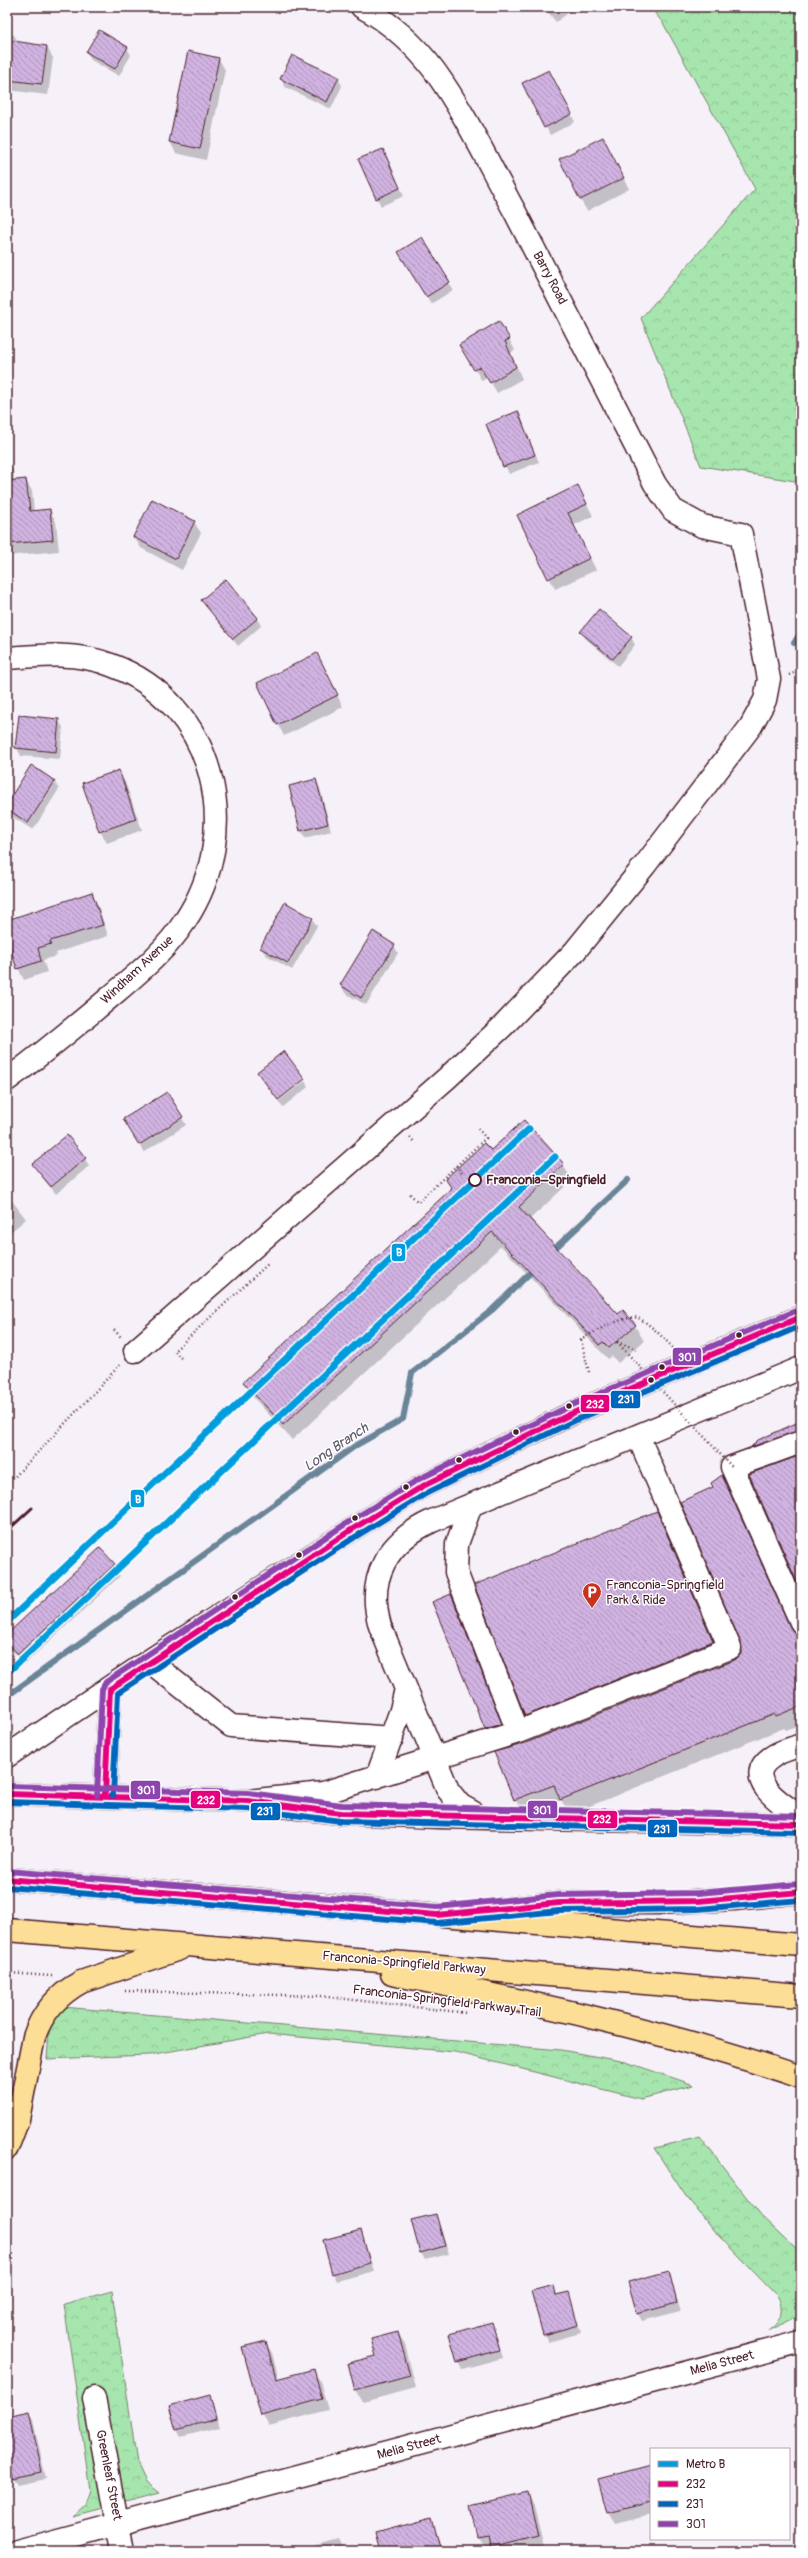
<svg xmlns="http://www.w3.org/2000/svg" width="808" height="2558" font-family="Pangolin,sans-serif">
	<style>
		.forest { fill: url(#forest-crowns); stroke: #78826c }
		.shadow { fill: #0003 }
		.lines { fill: none; stroke-linecap: round; stroke-linejoin: round }
		.stream { stroke: #6a8498; stroke-width: 6 }
		.building { fill: url(#building-back-hatch); stroke: #4a1f2b }
		.minor-casing { stroke: #4a1f2b; stroke-width: 25 }
		.major-casing { stroke: #4a1f2b; stroke-width: 25 }
		.path { stroke: #4a1f2b; stroke-width: 2.5; stroke-dasharray: 1 3; stroke-linecap: butt }
		.minor { stroke: #fff; stroke-width: 22 }
		.major { stroke: #fcde96; stroke-width: 22 }
		.rail { stroke: #4a1f2b; stroke-width: 3 }
		.path-bridge { stroke: #4a1f2b; stroke-width: 2.5; stroke-dasharray: 1 3; stroke-linecap: butt }
		.bus-1-casing { stroke: #fff; stroke-width: 9 }
		.bus-2-casing { stroke: #fff; stroke-width: 9 }
		.bus-3-casing { stroke: #fff; stroke-width: 9 }
		.bus-1 { stroke: #e5007d; stroke-width: 6 }
		.bus-2 { stroke: #0065bd; stroke-width: 6 }
		.bus-3 { stroke: #8e44ad; stroke-width: 6 }
		.metro-1-casing { stroke: #fff; stroke-width: 10 }
		.metro-1 { stroke: #009cde; stroke-width: 7 }
		.stop-dot { fill: #fff; stroke: #4a1f2b; stroke-width: 2 }
		.bus-dot { fill: #4a1f2b; stroke: #fff; stroke-width: 1.5 }
		.labels { text-anchor: middle; dominant-baseline: central; stroke-width: 3; stroke-linejoin: round; paint-order: stroke }
		.street-label { font-size: 13px; fill: #4a1f2b; stroke: #fff }
		.stop-label { font-size: 13px; font-weight: bold; fill: #4a1f2b; stroke: #fff; text-anchor: start }
		.poi-label { font-size: 13px; fill: #4a1f2b; stroke: #fff; text-anchor: start }
		.water-label { font-size: 14px; font-style: italic; fill: #5d5a6b; stroke: #fff }
		.line-badge { stroke: #fff; stroke-width: 1.5 }
		.badge-label { font-size: 11px; text-anchor: middle; font-weight: bold; fill: #fff }
	</style>
	<defs>
		<pattern id="forest-crowns" width="20" height="18" patternUnits="userSpaceOnUse"><rect width="20" height="18" fill="#a6e5ad"/><path d="M2 6a3 3 0 1 1 6 0M12 15a3 3 0 1 1 6 0" fill="none" stroke="#90c495"/></pattern>
		<pattern id="building-back-hatch" width="6" height="6" patternUnits="userSpaceOnUse"><rect width="6" height="6" fill="#d0b3e1"/><path d="M-1 5l2 2M0 0l6 6M5-1l2 2" fill="none" stroke="#ab91b7"/></pattern>
	</defs>
	<rect width="100%" height="100%" fill="#f6f0f9"/>
	<filter id="ink" filterUnits="userSpaceOnUse"><feTurbulence type="fractalNoise" baseFrequency=".025" numOctaves="2"/><feDisplacementMap in="SourceGraphic" scale="8" xChannelSelector="R" yChannelSelector="G"/><feConvolveMatrix kernelMatrix="1 2 1 2 8 2 1 2 1" color-interpolation-filters="sRGB"/></filter>
	<g filter="url(#ink)">
		<path class="forest" d="M650,7H801V482L701,466L641,318L755,189L663,23Z
			M51,2006L561,2050L626,2062L694,2085L641,2099L455,2052L268,2034L149,2055L47,2059Z
			M700,2137L761,2216L801,2254V2315L767,2331C780,2324 785,2311 778,2297L714,2231L685,2195L654,2148Z
			M112,2291L137,2463L146,2482L160,2493L72,2516L85,2504L90,2490L64,2304Z"/>
		<path class="shadow" d="M544,7H576L556,22Z
			M7,34L14,35L19,43L47,47L53,58L48,95L7,90Z
			M127,48L131,55L119,76L91,60L87,52Z
			M189,52L219,59L225,70L206,160L176,153L170,142Z
			M338,78L342,86L331,109L285,87L281,79Z
			M553,78L575,122L550,135L524,84Z
			M603,138L629,189L587,211L580,199Z
			M387,157L404,196L381,206L377,198Z
			M421,238L453,290L431,304L404,259Z
			M499,322L515,350L511,353L522,379L497,393L488,377L482,381L460,345Z
			M517,412L539,462L509,474L487,424Z
			M7,460L13,470L14,481L26,480L32,491L34,512L50,510L56,522L59,551L7,556Z
			M578,486L593,516L574,525L596,570L555,589L518,515Z
			M194,522L201,533L182,570L141,548L134,537Z
			M202,600L257,618L261,626L238,646Z
			M582,632L631,637L635,645L618,666L586,639Z
			M323,666L343,707L284,736L278,724Z
			M20,716L58,720L63,727L60,759L21,756L17,748Z
			M118,771L125,782L142,830L107,843L100,831Z
			M54,781L59,789L33,830L9,815L7,805Z
			M316,781L320,788L331,831L305,838L301,830Z
			M92,894L98,905L108,936L56,953L57,956L43,960L47,972L24,980L18,968L7,935V921Z
			M312,918L317,926L292,970L266,955L261,948Z
			M394,946L398,953L366,1005L345,993L341,985Z
			M305,1081L308,1087L283,1107L278,1101Z
			M182,1118L186,1125L144,1152L128,1127Z
			M524,1122L563,1165L572,1180L529,1220L618,1315L623,1311L635,1326L644,1341L618,1363L612,1356L608,1359L501,1246L292,1440L253,1397L244,1382L451,1189L446,1180L491,1152Z
			M85,1159L89,1166L56,1194L33,1164Z
			M7,1194L26,1219L7,1235Z
			M801,1422V1447L761,1461L752,1447L758,1441Z
			M722,1477L792,1630L801,1635V1724L786,1730L784,1728L570,1814L561,1800L523,1815L496,1753L523,1745L740,1657L743,1650L714,1488Z
			M657,1513L721,1656L535,1730L526,1715Z
			M114,1564L120,1576L25,1664L11,1649L7,1642V1635Z
			M451,1595L459,1610L509,1739L494,1744L486,1729L434,1602Z
			M436,2215L449,2254L425,2260L421,2253Z
			M361,2231L374,2271L337,2281L333,2273Z
			M668,2273L681,2311L642,2321L638,2314Z
			M553,2286L558,2296L568,2293L581,2333L548,2342L544,2334Z
			M492,2323L503,2358L462,2369L458,2361Z
			M398,2333L405,2344L416,2388L363,2402L356,2391L377,2357Z
			M265,2342L272,2353L279,2380L313,2370L320,2381L328,2410L269,2426L262,2415Z
			M209,2396L220,2427L181,2437L177,2430Z
			M29,2413L33,2420L46,2479L18,2485L14,2478L7,2447V2418Z
			M651,2466V2515L615,2524L608,2513L599,2480Z
			M527,2493L534,2504L544,2548L531,2551L485,2550L478,2539L471,2506Z
			M430,2518L441,2551H382Z
			M340,2539L346,2551H296Z"/>
		<g class="lines">
			<path class="stream" d="M794,643L801,632
				M551,1252L628,1180
				M10,1694L355,1446L403,1419L412,1373L492,1310L536,1267"/>
		</g>
		<path class="building" d="M99,30L128,47L115,69L86,52Z
			M7,40L47,46L42,84L7,80Z
			M188,51L219,58L200,149L169,142Z
			M292,55L339,77L327,102L280,79Z
			M549,70L572,114L544,128L522,83Z
			M603,137L624,178L580,200L559,159Z
			M383,149L400,188L376,199L358,159Z
			M422,237L450,282L426,297L398,252Z
			M499,321L510,339L505,341L516,367L490,383L480,367L474,370L459,345Z
			M518,411L535,455L503,467L486,424Z
			M26,479L30,511L50,509L53,540L7,544V481Z
			M578,485L587,504L568,513L590,558L548,579L517,515Z
			M152,499L195,521L176,559L133,537Z
			M226,579L258,618L233,639L201,600Z
			M599,609L632,637L613,659L580,632Z
			M317,653L338,695L277,725L257,683Z
			M19,715L59,719L56,752L15,748Z
			M31,765L55,781L28,823L7,809V803Z
			M119,770L136,819L99,832L82,783Z
			M316,779L328,824L300,831L289,786Z
			M92,892L103,925L50,941L51,944L38,948L41,961L17,969L7,938V920Z
			M285,902L313,918L288,963L260,948Z
			M373,931L395,945L361,998L340,985Z
			M284,1051L305,1079L278,1100L257,1072Z
			M167,1092L183,1117L139,1145L123,1119Z
			M524,1120L564,1164L519,1207L618,1314L623,1310L636,1325L609,1348L603,1342L599,1345L492,1232L283,1425L243,1382L452,1188L445,1179L484,1143L491,1150Z
			M67,1135L86,1158L51,1187L32,1164Z
			M801,1421V1430L751,1447L758,1440Z
			M801,1455V1591L749,1474Z
			M722,1475L790,1627L794,1632L801,1634V1706L776,1716L775,1714L560,1800L554,1785L514,1800L494,1752L523,1744L735,1660L740,1655L741,1643L680,1502L713,1487L711,1483Z
			M657,1511L713,1641L525,1716L474,1585Z
			M100,1548L115,1564L18,1654L7,1642V1634Z
			M451,1594L502,1724L485,1729L432,1602Z
			M436,2214L445,2246L420,2253L411,2220Z
			M361,2230L370,2263L332,2274L323,2240Z
			M669,2271L677,2303L637,2314L628,2282Z
			M554,2285L556,2295L569,2292L578,2325L543,2335L531,2291Z
			M492,2322L500,2350L457,2362L449,2334Z
			M398,2332L410,2376L355,2391L348,2363L376,2356L371,2339Z
			M266,2341L276,2379L314,2369L322,2399L261,2416L242,2347Z
			M210,2395L216,2419L176,2430L169,2406Z
			M29,2412L42,2472L13,2478L7,2451V2417Z
			M651,2465V2502L607,2513L598,2479Z
			M528,2492L538,2536L490,2548L488,2537L477,2539L470,2506Z
			M431,2517L439,2548L428,2551H381L376,2532Z"/>
		<g class="lines">
			<g class="minor-casing">
				<path id="minor" d="M7,658C41,655 78,652 111,665C216,704 245,831 185,921C166,951 136,975 109,998C76,1026 42,1054 7,1080
					M135,1351L447,1078L503,1026L575,951L645,865L751,726L765,700L769,679L741,534L702,526L673,510L655,484C608,393 562,302 515,212C489,165 466,114 434,70C416,46 389,21 362,7
					M801,1442L732,1467L801,1622
					M471,1505L457,1544L456,1572L518,1732
					M149,1661L231,1726L392,1738
					M801,1745C791,1749 780,1751 772,1757C739,1779 785,1806 801,1817
					M7,1756L149,1661L351,1530L423,1486L573,1413L801,1317
					M377,1777L401,1710L406,1689
					M7,1794L248,1801L323,1793L518,1732L730,1648L638,1436
					M105,1795L110,1689
					M281,1806L341,1813L439,1817L801,1824
					M481,1817L460,1805L448,1790L380,1626C366,1577 388,1541 432,1521L801,1368
					M94,2398L122,2551
					M17,2551L801,2342"/>
			</g>
			<g class="major-casing">
				<path id="major" d="M7,1879L801,1945
					M492,1910L559,1903H658L734,1899L801,1892
					M7,1930L801,1996
					M392,1974C531,2002 667,2031 801,2077
					M7,2148L18,2119L34,2037C42,2013 59,1994 81,1982L179,1949"/>
			</g>
			<path class="path" d="M789,675L801,670
				M410,1137L414,1142
				M456,1166L463,1174
				M410,1194L418,1202L486,1138L478,1129
				M114,1330L121,1337
				M617,1342L639,1350
				M181,1358L174,1351L269,1263
				M589,1372L581,1340C590,1333 627,1314 638,1318C648,1322 666,1340 673,1348
				M7,1485L120,1365
				M7,1973L52,1976
				M125,1991L320,1996L467,2013"/>
			<use href="#minor" class="minor"/>
			<use href="#major" class="major"/>
			<path class="rail" d="M7,1531L32,1508"/>
			<path class="path-bridge" d="M617,1342L732,1467"/>
			<g class="bus-1-casing">
				<path id="bus-1" d="M7,1794L248,1801L341,1813L801,1824
					M105,1795L110,1689L351,1530L423,1486L573,1413L801,1317
					M7,1879L437,1915L559,1903L698,1901L801,1892"/>
			</g>
			<g class="bus-2-casing">
				<path id="bus-2" d="M113,1795L118,1693L355,1537L427,1493L576,1420L801,1326
					M7,1802L247,1809L341,1821L801,1832
					M7,1887L437,1923L559,1911L698,1909L801,1900"/>
			</g>
			<g class="bus-3-casing">
				<path id="bus-3" d="M7,1786L248,1793L342,1805L801,1816
					M97,1795L102,1689L106,1682L347,1523L419,1479L570,1406L798,1310
					M8,1871L437,1907L558,1895L698,1893L800,1884"/>
			</g>
			<use href="#bus-1" class="bus-1"/>
			<use href="#bus-2" class="bus-2"/>
			<use href="#bus-3" class="bus-3"/>
			<g class="metro-1-casing">
				<path id="metro-1" d="M7,1622L529,1129
					M7,1673L555,1157"/>
			</g>
			<use href="#metro-1" class="metro-1"/>
		</g>
	</g>
	<defs>
		<g id="parking-pin" transform="scale(1)"><path d="M0 17L-7.5 6A9.5 9.5 0 1 1 7.5 6Z" fill="#c8321e" stroke="#fff"/><path d="M-3.5-5.5H1a3.5 3.5 0 0 1 0 7H-1V5.5H-3.5ZM-1-3.4V-.6H.8a1.4 1.4 0 0 0 0-2.8Z" fill="#fff"/></g>
	</defs>
	<g fill-rule="evenodd">
		<use href="#parking-pin" x="592" y="1592"/>
	</g>
	<circle class="stop-dot" cx="475" cy="1180" r="6"/>
	<g class="bus-dot">
		<circle cx="739" cy="1335" r="3.5"/>
		<circle cx="662" cy="1367" r="3.5"/>
		<circle cx="651" cy="1380" r="3.5"/>
		<circle cx="569" cy="1406" r="3.5"/>
		<circle cx="516" cy="1432" r="3.5"/>
		<circle cx="459" cy="1460" r="3.5"/>
		<circle cx="406" cy="1487" r="3.5"/>
		<circle cx="355" cy="1518" r="3.5"/>
		<circle cx="299" cy="1555" r="3.5"/>
		<circle cx="235" cy="1597" r="3.5"/>
	</g>
	<g class="labels">
		<g class="street-label">
			<text transform="translate(550 278) rotate(62)">Barry Road</text>
			<text transform="translate(137 970) rotate(-43)">Windham Avenue</text>
			<text transform="translate(404 1963) rotate(5)">Franconia-Springfield Parkway</text>
			<text transform="translate(447 2001) rotate(7)">Franconia-Springfield Parkway Trail</text>
			<text transform="translate(722 2363) rotate(-15)">Melia Street</text>
			<text transform="translate(409 2447) rotate(-15)">Melia Street</text>
			<text transform="translate(109 2475) rotate(79)">Greenleaf Street</text>
		</g>
		<g class="stop-label">
			<text x="486" y="1180">Franconia–Springfield</text>
		</g>
		<g class="poi-label">
			<text x="606" y="1585">Franconia-Springfield<tspan x="606" dy="15">Park &amp; Ride</tspan></text>
		</g>
		<g class="water-label">
			<text transform="translate(336 1447) rotate(-34)">Long Branch</text>
		</g>
	</g>
	<g class="line-badge">
		<rect x="391" y="1243" width="15" height="19" rx="4" fill="#009cde"/>
		<rect x="672" y="1347" width="30" height="19" rx="4" fill="#8e44ad"/>
		<rect x="610" y="1390" width="31" height="19" rx="4" fill="#0065bd"/>
		<rect x="580" y="1394" width="30" height="19" rx="4" fill="#e5007d"/>
		<rect x="130" y="1489" width="15" height="19" rx="4" fill="#009cde"/>
		<rect x="130" y="1780" width="31" height="20" rx="4" fill="#8e44ad"/>
		<rect x="190" y="1790" width="31" height="19" rx="4" fill="#e5007d"/>
		<rect x="527" y="1800" width="31" height="19" rx="4" fill="#8e44ad"/>
		<rect x="250" y="1802" width="31" height="19" rx="4" fill="#0065bd"/>
		<rect x="587" y="1810" width="31" height="19" rx="4" fill="#e5007d"/>
		<rect x="647" y="1819" width="31" height="19" rx="4" fill="#0065bd"/>
	</g>
	<g class="badge-label">
		<text x="399" y="1256">B</text>
		<text x="687" y="1361">301</text>
		<text x="626" y="1403">231</text>
		<text x="595" y="1408">232</text>
		<text x="138" y="1503">B</text>
		<text x="146" y="1794">301</text>
		<text x="206" y="1804">232</text>
		<text x="542" y="1814">301</text>
		<text x="265" y="1815">231</text>
		<text x="602" y="1823">232</text>
		<text x="662" y="1833">231</text>
	</g>
	<rect width="808" height="2558" fill="none" stroke="#fff" stroke-width="24"/>
	<rect x="12" y="12" width="784" height="2534" fill="none" stroke="#4a1f2b" stroke-width="1.5" filter="url(#ink)"/>
	<rect x="650" y="2448" width="140" height="92" fill="#ffffff" stroke="#b7a5aa"/>
	<rect x="658" y="2461" width="20" height="6" fill="#009cde" stroke="#b7a5aa"/>
	<text x="686" y="2468" font-size="12" fill="#4a1f2b">Metro B</text>
	<rect x="658" y="2481" width="20" height="6" fill="#e5007d" stroke="#b7a5aa"/>
	<text x="686" y="2488" font-size="12" fill="#4a1f2b">232</text>
	<rect x="658" y="2501" width="20" height="6" fill="#0065bd" stroke="#b7a5aa"/>
	<text x="686" y="2508" font-size="12" fill="#4a1f2b">231</text>
	<rect x="658" y="2521" width="20" height="6" fill="#8e44ad" stroke="#b7a5aa"/>
	<text x="686" y="2528" font-size="12" fill="#4a1f2b">301</text>
</svg>
